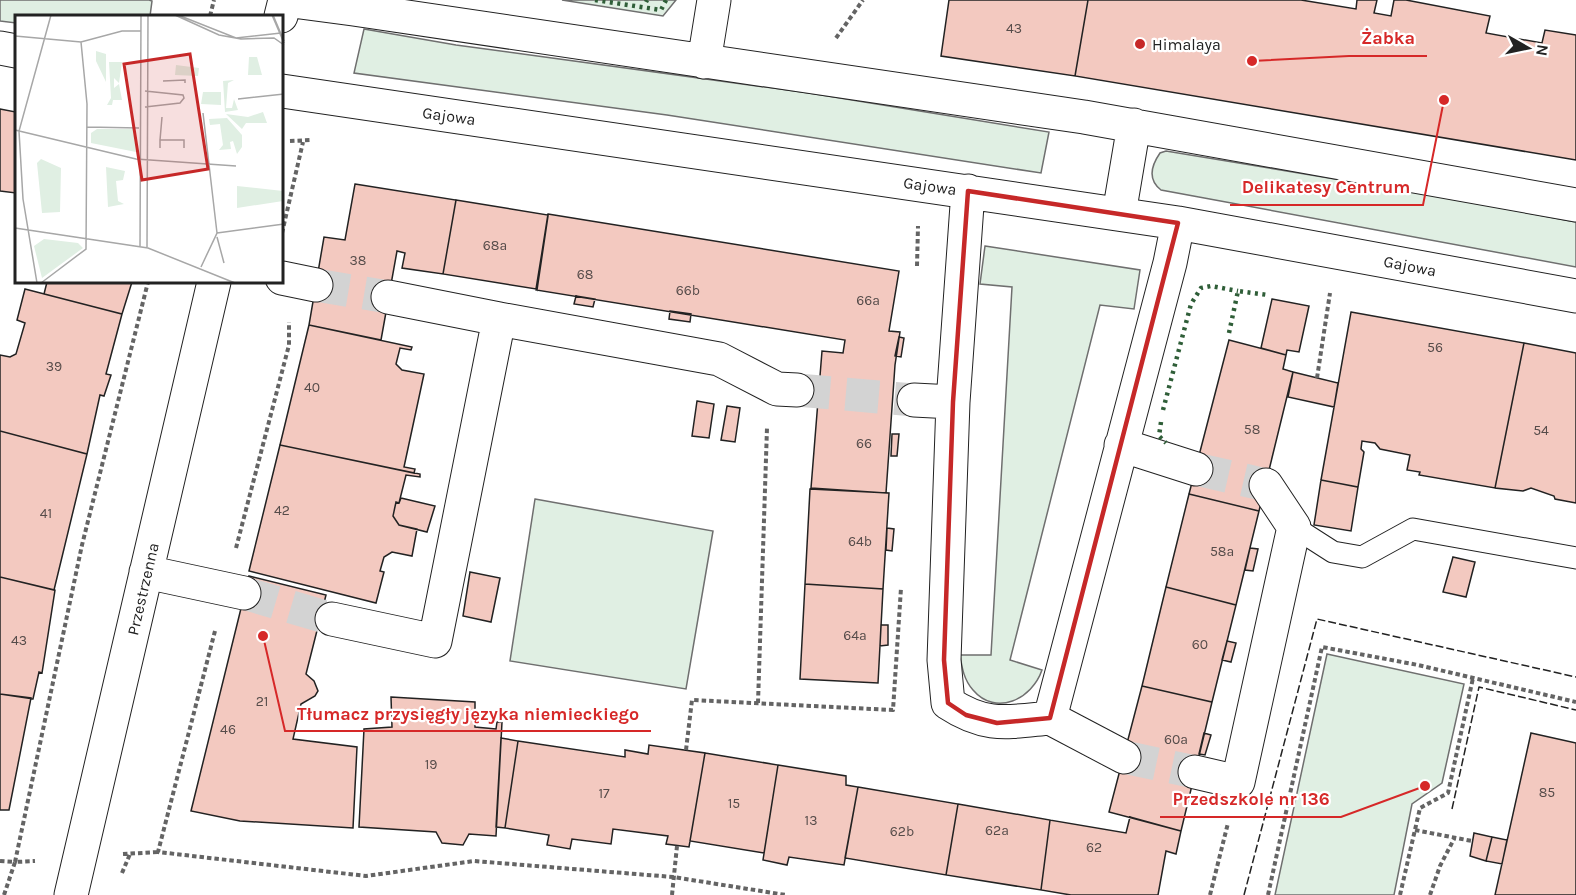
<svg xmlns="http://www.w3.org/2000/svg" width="1576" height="895" font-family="Karla,sans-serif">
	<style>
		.green { fill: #e0efe3; stroke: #6f6f6f; stroke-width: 1.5 }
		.building { fill: #f3c9c0; stroke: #222; stroke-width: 1.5 }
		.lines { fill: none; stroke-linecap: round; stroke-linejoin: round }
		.street-tunnel { stroke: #d3d3d3; stroke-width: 33; stroke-dasharray: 33 16; stroke-linecap: butt }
		.lane-casing { stroke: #222; stroke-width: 23 }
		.street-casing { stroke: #222; stroke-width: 35 }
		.path { stroke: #646464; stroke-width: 4; stroke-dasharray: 4.5 3; stroke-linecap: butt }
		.lane { stroke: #fff; stroke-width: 21 }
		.street { stroke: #fff; stroke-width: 33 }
		.hedge { stroke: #2f5e38; stroke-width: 4.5; stroke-dasharray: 3 4.5; stroke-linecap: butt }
		.fence { stroke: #222; stroke-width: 1.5; stroke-dasharray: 8 3; stroke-linecap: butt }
		.marked { fill: none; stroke: #c62828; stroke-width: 4.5; stroke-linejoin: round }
		.poi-dot { fill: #c62828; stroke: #fff; stroke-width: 2 }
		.labels { text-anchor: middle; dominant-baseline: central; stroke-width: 4.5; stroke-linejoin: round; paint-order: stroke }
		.number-label { font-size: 14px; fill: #564c4a }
		.poi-label { font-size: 16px; fill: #222; stroke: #fff; text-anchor: start }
		.street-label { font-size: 16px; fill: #222; stroke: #fff }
		.inset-road { fill: none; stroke: #a7a7a7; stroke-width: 1.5 }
		.view { fill: #c62828; fill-opacity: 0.15; stroke: #c62828; stroke-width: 3 }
		.inset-edge { fill: none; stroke: #222; stroke-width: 3 }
		.leader { fill: none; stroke: #d62828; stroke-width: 2 }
		.callout-dot { fill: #d62828; stroke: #fff; stroke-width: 2 }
		.callout-label { font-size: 18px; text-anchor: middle; font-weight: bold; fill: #d62828; stroke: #fff; stroke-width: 4.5; stroke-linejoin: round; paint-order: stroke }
	</style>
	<rect width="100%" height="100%" fill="#fff"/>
	<path class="green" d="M0,0H149L152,1L150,16H16V23L0,21Z
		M562,0H676L663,16Z
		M364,29L456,45L809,93L1049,132L1041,173L667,115L354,73Z
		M1166,151L1443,197L1576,222V267L1161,190C1148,180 1151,166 1160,153Z
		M985,246L1140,270L1134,309L1100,305L1010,660L1042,670C1032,699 996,717 973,690C964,680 962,668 960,655H991L1012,287L980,284Z
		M535,499L713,531L686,689L510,661Z
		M1327,654L1464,684L1442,783L1412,804L1394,895H1275Z"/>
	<path class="building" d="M949,0H1088L1075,76L941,56Z
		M1088,0H1301L1356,9L1357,0H1377L1374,13L1391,16L1394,0H1406L1490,16L1486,33L1542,43L1545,30L1576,35V160L1075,76Z
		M0,109L16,112V193L0,191Z
		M355,184L456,200L443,274L402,268L405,253L397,251L381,340L309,325L324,237L345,240Z
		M456,200L548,215L536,289L443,274Z
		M548,214L899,271L889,331L900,332L895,365L886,493L811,488L822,351L843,353L845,340L536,290Z
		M548,215V216L537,290L536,289Z
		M47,282H132L122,314L44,294Z
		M25,289L122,314L106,374L111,375L104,396L100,395L87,454L0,431V355L10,357L16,354L25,323L17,320Z
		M576,296L595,299L593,307L574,304Z
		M1272,299L1309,306L1299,352L1287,350L1286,355L1261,348Z
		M670,311L691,314L690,322L669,319Z
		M1351,312L1524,343L1495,488L1419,475L1420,472L1407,470L1410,455L1380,449L1375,443L1362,441L1361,449L1364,452L1358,487L1321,480Z
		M309,325L412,347L411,350L400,348L396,364L402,370L424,374L404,467L415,469L414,473L280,445Z
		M899,337L904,338L901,357L895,356Z
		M1229,340L1286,355L1283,369L1293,372L1259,511L1189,494Z
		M1524,343L1576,353V503L1555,499L1554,496L1531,488L1523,491L1495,488Z
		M1293,372L1338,383L1334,407L1288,397Z
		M697,401L714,404L709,438L692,436Z
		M727,406L740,408L735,442L721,440Z
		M0,431L87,454L54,590L0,577Z
		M892,434H899L897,456H891Z
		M280,445L420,474V477L406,475L399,503L396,502L393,516L399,525L417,529L412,556L392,552L384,557L380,571L384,572L376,603L249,571Z
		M1321,480L1358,487L1351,531L1314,525Z
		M810,489L889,493L883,589L805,584Z
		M1189,494L1259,511L1236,605L1166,587Z
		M401,498L435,506L427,532L399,525L393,516L396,502L399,503Z
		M887,528L894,529L892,551L886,550Z
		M1250,548L1258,549L1253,571L1245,570Z
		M1453,557L1475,562L1466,597L1443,592Z
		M470,572L500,578L491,622L463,616Z
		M249,576L326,595L306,674L314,681L318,691L315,696L301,704L293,739L357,747L353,828L240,821L191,811Z
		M0,577L55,590L42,673L39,672L33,699L0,694Z
		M805,584L883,589L878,683L800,679Z
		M1166,587L1236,605L1212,702L1142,686Z
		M881,625H888V645L880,646Z
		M1227,641L1236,643L1231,662L1222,660Z
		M1142,686L1212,702L1181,831L1109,812Z
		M0,694L31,698L9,810H0Z
		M391,697L475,702V727L496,729L497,722H502L496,836L469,834L463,845L442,843L436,832L359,827L364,729L392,727Z
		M1204,733L1211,735L1205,755L1199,754Z
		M1531,733L1576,743V895H1495Z
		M501,738L518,741L505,828L496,827Z
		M518,741L625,757V750L648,754L649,745L705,753L689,847L666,844L668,836L613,829L611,844L572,839L570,849L547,845L549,835L505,828Z
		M705,753L778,765L764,853L690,841Z
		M778,765L846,776V785L858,787L844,865L789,857L787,865L763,860Z
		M858,787L958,804L946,875L845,858Z
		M958,804L1050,820L1041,890L946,875Z
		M1130,817L1181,831L1176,854L1166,851L1158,895H1071L1041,890L1050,820L1126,833Z
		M1474,833L1492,837L1486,861L1470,856Z
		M1492,837L1507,840L1502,864L1486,861Z"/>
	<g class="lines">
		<path class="street-tunnel" d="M316,285L388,297
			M797,390L914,400
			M1196,469L1266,485
			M244,593L332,619
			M1124,757L1195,772"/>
		<g class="lane-casing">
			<path id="lane" d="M1294,527L1333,552L1362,557L1413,529L1576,558"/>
		</g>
		<g class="street-casing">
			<path id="street" d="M281,16L285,0L353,9L1084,117L1576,205
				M0,48L16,51
				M704,62L714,0
				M282,91L1178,223L1576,296
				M968,191L953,402L944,660L948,703C986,728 1007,722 1050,718L1170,263L1178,223
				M1119,214L1134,125
				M282,278L316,285
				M499,319L719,359L777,389L797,390
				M914,400L953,402
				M1121,445L1196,469
				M146,572L244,593
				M332,619L435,641L499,319L388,297
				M1050,718L1124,757
				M1195,772L1238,782L1294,527L1266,485
				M71,895L214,282"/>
		</g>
		<path class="path" d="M210,16L214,0
			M836,38L863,0
			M290,141L311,140
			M282,233L303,142
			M917,266L918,226
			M1317,378L1330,293
			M236,548L289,345V322
			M215,631L158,852L366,876L474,861L673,877L786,895
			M758,703L767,428
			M686,750L692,700L893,710L901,588
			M1415,830L1472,841
			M123,854L158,852
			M0,861L15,862L82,545L148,282
			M122,873L130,854
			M4,895L15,862L35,861
			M672,895L677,846
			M1210,895L1228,823
			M1268,895L1322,647L1418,665L1576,702
			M1400,895L1420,808L1448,793L1473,678
			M1430,895L1440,866L1454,839"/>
		<use href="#lane" class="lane"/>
		<use href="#street" class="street"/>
		<path class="hedge" d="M595,0L661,10L666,0
			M646,2L647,0
			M1229,333L1238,291L1268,295
			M1163,410L1191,304L1201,288L1211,286L1238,291
			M1161,422L1159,436L1166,443"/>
		<path class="fence" d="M1452,809L1479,687L1576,710
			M1244,895L1317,619L1576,677"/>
	</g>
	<path class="marked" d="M968,191L1178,223L1050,718L997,723L966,715L948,703L944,660L953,402Z"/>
	<circle class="poi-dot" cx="1140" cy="44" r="6"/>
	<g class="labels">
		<g class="number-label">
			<text x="1014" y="28">43</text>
			<text x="495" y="245">68a</text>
			<text x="358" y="260">38</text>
			<text x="585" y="274">68</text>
			<text x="688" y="290">66b</text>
			<text x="868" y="300">66a</text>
			<text x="1435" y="347">56</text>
			<text x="54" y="366">39</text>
			<text x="312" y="387">40</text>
			<text x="1252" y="429">58</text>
			<text x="1541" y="430">54</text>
			<text x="864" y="443">66</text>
			<text x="282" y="510">42</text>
			<text x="46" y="513">41</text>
			<text x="860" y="541">64b</text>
			<text x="1222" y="551">58a</text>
			<text x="855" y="635">64a</text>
			<text x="19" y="640">43</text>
			<text x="1200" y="644">60</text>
			<text x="262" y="701">21</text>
			<text x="228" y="729">46</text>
			<text x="1176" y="739">60a</text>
			<text x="431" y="764">19</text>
			<text x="1547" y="792">85</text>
			<text x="604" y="793">17</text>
			<text x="734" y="803">15</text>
			<text x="811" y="820">13</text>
			<text x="997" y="830">62a</text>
			<text x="902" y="831">62b</text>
			<text x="1094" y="847">62</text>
		</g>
		<g class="poi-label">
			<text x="1152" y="44">Himalaya</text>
		</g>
		<g class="street-label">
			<text transform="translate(449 116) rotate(8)">Gajowa</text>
			<text transform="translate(930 186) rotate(8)">Gajowa</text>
			<text transform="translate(1410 266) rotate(11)">Gajowa</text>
			<text transform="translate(143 589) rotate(-77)">Przestrzenna</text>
		</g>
	</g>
	<g transform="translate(15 15)">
		<rect width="268" height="268" fill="#fff"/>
		<path d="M81,36L91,39V67L81,46ZM234,42H242L247,60H233ZM94,47H107L104,68L99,63V73L104,69L107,85H98L97,90H92L96,83ZM161,50L184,53L183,61L160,60ZM219,65L213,68L211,93H217L219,84L223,95L210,97L208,66ZM188,77H206V90L186,89ZM248,97L252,108H231L227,114L211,99L233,102ZM212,103L227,120V132L222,139L218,126L215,127L216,134L204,135L208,130L205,109L195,110L194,104ZM82,114H118L121,137L76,128V118ZM26,144L46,153L45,197L27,198L22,148ZM91,152L110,156L108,165L101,166L103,186L109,189L93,192ZM222,171L268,176V186L222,193ZM29,224L63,228L68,233L27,263L19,231Z" fill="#e0efe3"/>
		<path class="inset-road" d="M160,0L204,20L226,24L259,23L269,30M163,0L221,23L266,18M257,0L269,28M258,0L269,26M0,21L66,27L107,16H126M148,66L170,65V68M130,76L168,80L169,83L165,88L130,92M223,84L269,79M72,112L124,113M0,115L121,144L221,151M145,125L147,102M145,133V125H169V133M0,213L133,233L220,268M202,218L269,209M202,222L209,248M125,231L126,0M132,232L133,0M186,252L202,218L188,98M22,268L8,184L4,116L36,0M26,268L71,234L72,89L66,27"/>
		<path class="view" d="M175,39L193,154L127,165L109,49Z"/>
		<rect width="268" height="268" class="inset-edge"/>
	</g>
	<path class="leader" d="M1252 61L1349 56H1427M1444 100L1423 205H1230M263 636L285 731H651M1425 786L1341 817H1160"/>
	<g class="callout-dot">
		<circle cx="1252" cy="61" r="6"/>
		<circle cx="1444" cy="100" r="6"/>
		<circle cx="263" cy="636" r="6"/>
		<circle cx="1425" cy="786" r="6"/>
	</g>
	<g class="callout-label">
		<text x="1388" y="44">Żabka</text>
		<text x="1326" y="193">Delikatesy Centrum</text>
		<text x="468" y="720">Tłumacz przysięgły języka niemieckiego</text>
		<text x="1251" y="805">Przedszkole nr 136</text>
	</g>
	<g transform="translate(1528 48) rotate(99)" stroke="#ffffff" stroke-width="4.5" paint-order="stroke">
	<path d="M0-4.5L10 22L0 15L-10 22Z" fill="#222222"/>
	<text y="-9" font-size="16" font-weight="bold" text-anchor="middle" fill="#222222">N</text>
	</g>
</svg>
